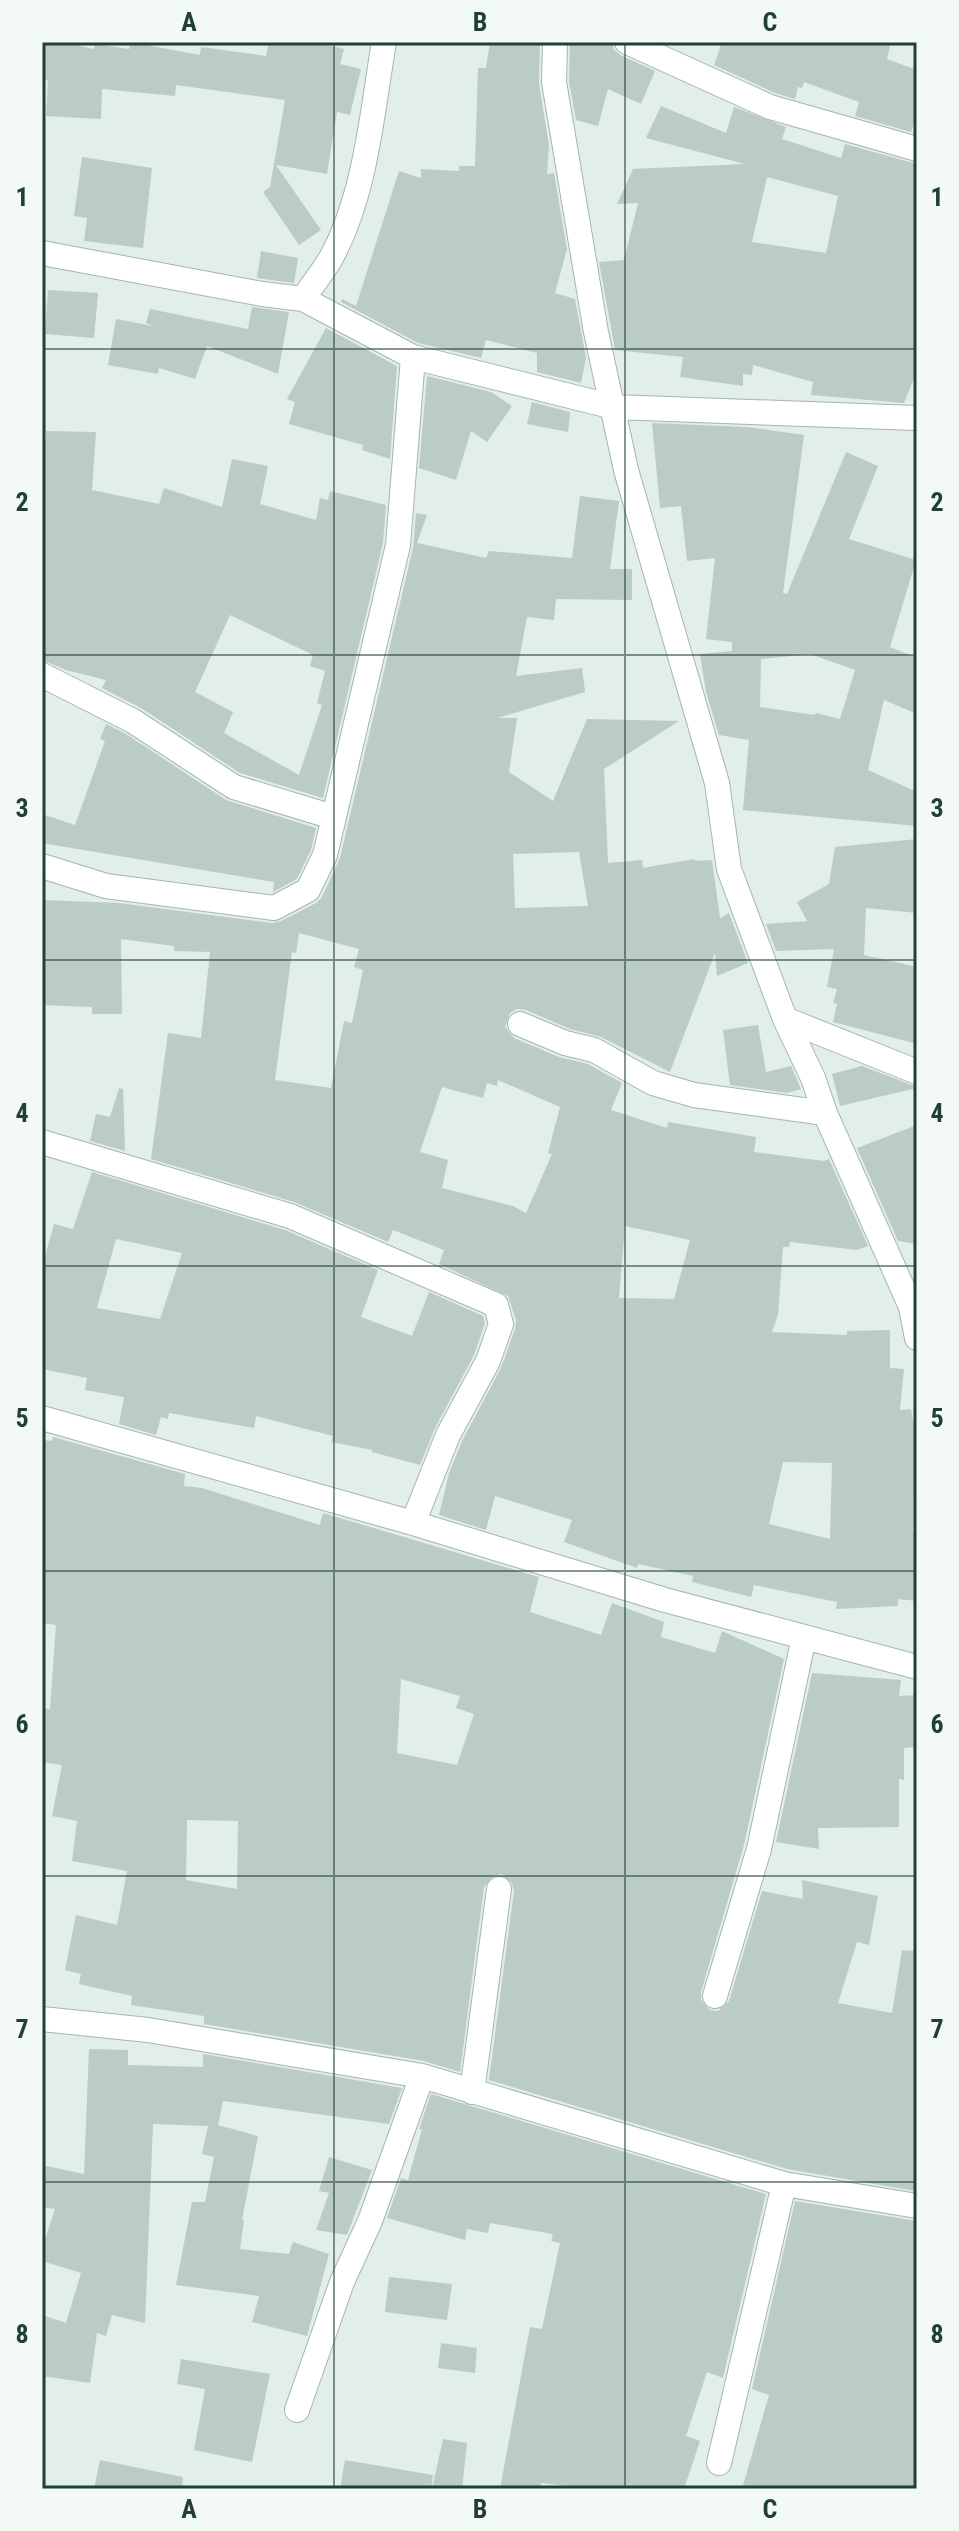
<svg xmlns="http://www.w3.org/2000/svg" width="959" height="2531" font-family="'Roboto Condensed',sans-serif">
	<style>
		.building { fill: #baccc3; fill-rule: evenodd }
		.lines { fill: none; stroke-linecap: round; stroke-linejoin: round }
		.minor-casing { stroke: #a4b6af; stroke-width: 26 }
		.minor { stroke: #fff; stroke-width: 24 }
		.grid { fill: none; stroke: #204036; stroke-width: 2; stroke-opacity: 0.55 }
		.neatline { fill: none; stroke: #204036; stroke-width: 3 }
		.grid-label { font-size: 26px; text-anchor: middle; font-weight: bold; fill: #204036 }
	</style>
	<rect width="100%" height="100%" fill="#e2eee8"/>
	<path class="building" d="M46,42H62L94,49L95,44L129,49L130,42L200,55L201,47L266,56L269,42H315L344,49L340,64L361,69L350,115L337,112L327,174L276,165L321,230L299,245L263,192L270,187L285,100L176,85L175,96L102,89L101,119L46,116L48,80L42,79V63Z
		M490,42H540L539,84L549,145L547,174L554,173L567,249L555,293L575,299L586,358L581,383L537,372V353L486,340L481,358L418,343L341,302L342,299L356,306L399,171L421,178V169L459,171V166H475L478,68H486Z
		M570,42H612L614,50L620,55L655,71L641,104L608,89L598,126L576,120L569,81Z
		M722,42H891L887,59L917,70V115L911,132L855,116L859,102L804,82L802,88L798,87L795,99L775,93L714,65Z
		M661,106L726,133L734,107L786,127L782,139L841,158L845,144L917,164V371L904,403L811,395L813,382L753,365L752,375L743,374V386L680,377L683,357L615,350L599,262L624,260L638,203L617,204L633,169L745,164L646,138ZM767,177L838,196L826,253L752,242Z
		M82,157L152,168L143,248L84,241L87,218L74,216Z
		M261,251L298,258L294,283L257,278Z
		M48,290L98,293L94,338L45,334Z
		M252,307L289,312L278,374L207,346L195,379L159,368L158,374L108,365L116,319L153,326L146,323L150,309L248,329Z
		M326,328L397,366L390,459L362,450L363,445L289,424L295,402L287,399Z
		M427,376L491,392L512,406L487,442L471,431L456,480L419,468Z
		M532,402L570,412L568,432L527,424Z
		M652,423L747,427L804,435L783,593L787,594L846,452L878,466L849,539L916,560L890,647L917,658V714L884,700L868,770L917,792V826L743,810L749,740L719,735L706,692L700,654L732,651V642L706,639L715,558L687,561L681,506L660,508ZM810,654L855,670L840,719L816,713L815,715L760,707L761,659Z
		M46,431L96,432L92,490L159,504L164,488L222,507L232,459L268,466L260,504L316,520L320,498L328,500L330,491L386,505L383,543L323,798L240,773L141,708L102,688L106,680L66,670L42,660V439L46,438ZM230,615L313,655L310,666L325,671L317,703L322,705L299,775L224,733L233,712L195,692Z
		M580,496L619,501L610,569H632V600L556,599L554,620L527,617L516,676L582,668L585,692L497,718H517L509,772L553,801L587,719L679,721L604,769L608,863L642,860L643,868L694,859L695,861L712,860L720,918L729,913L748,963L717,976L715,953L670,1072L601,1037L570,1029L526,1010L517,1009L510,1013L505,1027L514,1038L559,1057L588,1064L622,1083L611,1110L667,1128L668,1122L756,1137L754,1152L824,1161L829,1159L868,1246L857,1250L790,1242L789,1247H783L778,1315L772,1332L847,1335V1331L890,1330V1368L904,1369L900,1410L911,1409L915,1431L913,1531L917,1530V1601L898,1599V1606L836,1609L837,1602L754,1585L751,1597L692,1582L693,1576L638,1564L637,1568L564,1542L572,1520L495,1496L486,1530L439,1515L449,1473L462,1441L501,1368L515,1329L516,1320L508,1296L439,1264L444,1250L393,1230L388,1242L294,1202L151,1159L168,1033L201,1038L210,952L174,951V946L121,939L122,1014H92V1007L42,1005V900L119,903L272,923L281,921L316,903L322,897L340,858L413,548L416,513L427,515L417,543L486,558L489,551L572,558ZM579,852L588,906L515,908L513,854ZM299,933L359,949L354,967L363,970L352,1023L344,1021L331,1088L275,1080L292,952L296,953ZM498,1080L560,1107L548,1153L552,1154L526,1213L513,1206L442,1188L448,1160L420,1152L442,1087L483,1098L487,1083L497,1086ZM625,1226L690,1240L674,1299L619,1298ZM783,1462L832,1463L830,1539L769,1524Z
		M106,724L126,734L226,800L316,828L311,850L297,879L273,892L274,882L42,843V814L75,825L105,741L100,739Z
		M917,839V913L866,908L864,955L917,967V1044L833,1022L837,1004L833,1003L837,989L827,987L834,949L776,951L766,924L807,921L797,902L829,884L835,847Z
		M758,1025L766,1072L791,1066L801,1089L787,1093L730,1085L723,1030Z
		M862,1066L917,1087V1088L840,1106L832,1074Z
		M119,1088L123,1089L125,1151L90,1141L96,1114L110,1117Z
		M917,1125V1244L898,1241L857,1148Z
		M92,1172L285,1230L378,1270L361,1317L412,1336L429,1292L483,1316L485,1323L474,1355L435,1428L420,1465L372,1452V1450L331,1442L333,1436L256,1416L254,1428L169,1413L168,1419L161,1417L156,1435L119,1424L124,1397L85,1390L87,1378L42,1369V1267L54,1224L73,1229ZM116,1239L182,1253L160,1319L97,1308Z
		M53,1437L185,1474L184,1486L202,1488L320,1525L323,1513L539,1577L530,1612L601,1635L612,1603L664,1622L661,1637L715,1653L722,1631L784,1659L744,1845L701,1992V2000L710,2010L718,2011L729,2001L762,1891L803,1899L802,1880L878,1896L869,1945L857,1942L838,2003L892,2013L902,1950L917,1951L915,2191L787,2169L489,2080L514,1891L512,1883L502,1874L493,1876L484,1887L460,2072L424,2061L204,2024V2016L131,2005L132,1996L79,1984L81,1974L65,1970L76,1915L117,1925L127,1871L72,1861L77,1821L52,1816L62,1765L42,1762V1708L50,1709L56,1625L42,1623V1440L52,1441ZM401,1679L460,1696L456,1708L474,1714L457,1765L397,1753ZM187,1820L238,1821L237,1889L186,1880Z
		M812,1673L901,1680L899,1696L917,1695V1747L904,1748V1780L899,1779V1827L818,1828L819,1849L776,1842Z
		M89,2049L128,2050V2065L203,2067V2054L402,2088L389,2124L223,2101L218,2125L258,2136L242,2220H244L240,2249L289,2254L293,2242L329,2254L307,2336L252,2322L259,2296L176,2285L192,2202H205L214,2157L202,2154L208,2126L153,2124L145,2323L112,2315L106,2336L97,2333L90,2383L42,2376V2315L66,2323L81,2273L42,2261V2249L55,2209L42,2207V2165L84,2174Z
		M431,2094L766,2194L723,2378L707,2372L686,2436L700,2441L684,2489H590L541,2483V2489H500L530,2327L542,2329L560,2243L551,2241L553,2234L490,2223L488,2233L467,2229L465,2240L387,2218L401,2178L408,2180L422,2129H419Z
		M329,2157L372,2170L347,2235L316,2230L329,2193L319,2191Z
		M795,2201L917,2221V2489H742L769,2395L752,2389Z
		M389,2277L452,2284L447,2320L385,2312Z
		M441,2343L477,2348L475,2373L438,2368Z
		M181,2359L270,2374L252,2462L194,2450L205,2389L177,2384Z
		M443,2439L467,2443L462,2489H432Z
		M100,2460L183,2477L182,2489H94Z
		M345,2460L433,2475L431,2489H340Z"/>
	<g class="lines">
		<g class="minor-casing">
			<path id="minor" d="M555,42L554,82L596,332L626,470L717,783L729,869L785,1019L813,1078L825,1113L911,1307L917,1338
				M627,42L770,107L917,149
				M42,253L262,294L303,299C312,285 323,272 331,258C366,194 372,113 384,42
				M303,299L413,357L614,407L917,418
				M42,675L133,721L234,787L333,817
				M42,866L106,886L274,908L308,890L325,855L398,545L413,357
				M785,1019L917,1072
				M520,1024L565,1043L594,1050L653,1083L694,1095L825,1113
				M42,1142L290,1216L496,1305L501,1324L488,1361L448,1435L413,1523
				M42,1418L413,1523L665,1600L917,1667
				M715,1996L759,1849L804,1637
				M42,2019L148,2030L422,2076L784,2184L917,2206
				M472,2092L499,1889
				M297,2410L342,2282L370,2221L422,2076
				M719,2463L784,2184"/>
		</g>
		<use href="#minor" class="minor"/>
	</g>
	<path class="grid" d="M334,42V2489M625,42V2489M42,349H917M42,655H917M42,960H917M42,1266H917M42,1571H917M42,1876H917M42,2182H917"/>
	<rect width="959" height="2531" fill="none" stroke="#f3faf6" stroke-width="88"/>
	<rect x="44" y="44" width="871" height="2443" class="neatline"/>
	<g class="grid-label">
		<text x="189" y="31">A</text>
		<text x="480" y="31">B</text>
		<text x="770" y="31">C</text>
		<text x="22" y="206">1</text>
		<text x="937" y="206">1</text>
		<text x="22" y="511">2</text>
		<text x="937" y="511">2</text>
		<text x="22" y="817">3</text>
		<text x="937" y="817">3</text>
		<text x="22" y="1122">4</text>
		<text x="937" y="1122">4</text>
		<text x="22" y="1427">5</text>
		<text x="937" y="1427">5</text>
		<text x="22" y="1733">6</text>
		<text x="937" y="1733">6</text>
		<text x="22" y="2038">7</text>
		<text x="937" y="2038">7</text>
		<text x="22" y="2343">8</text>
		<text x="937" y="2343">8</text>
		<text x="189" y="2518">A</text>
		<text x="480" y="2518">B</text>
		<text x="770" y="2518">C</text>
	</g>
</svg>
